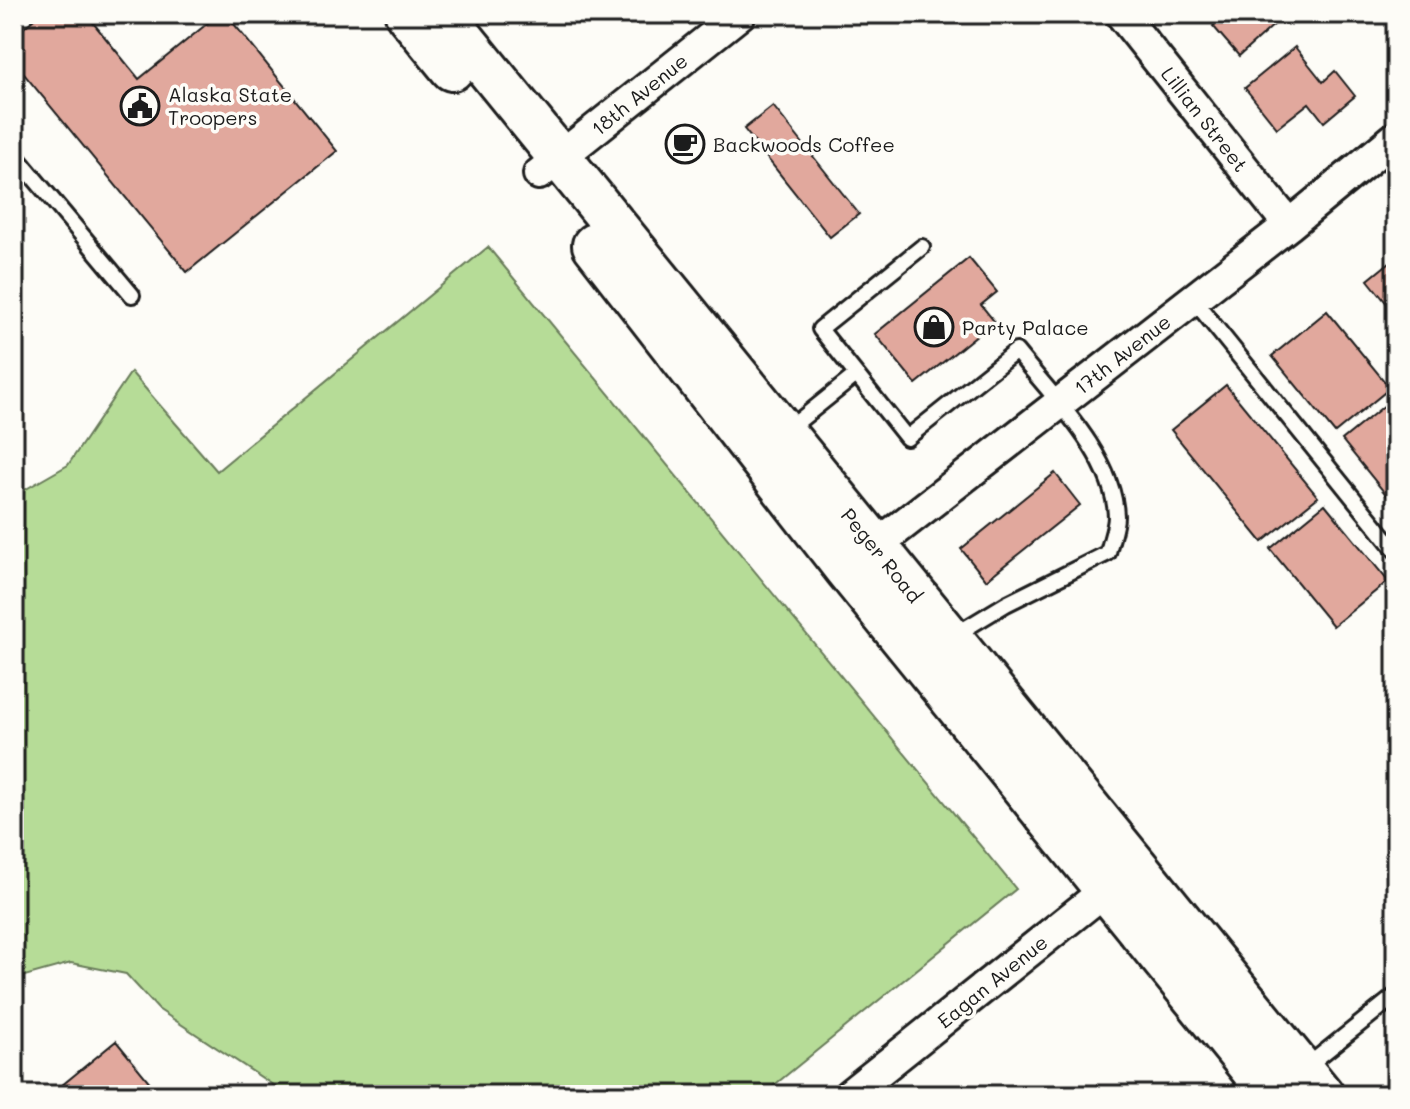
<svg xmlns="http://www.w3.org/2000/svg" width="1410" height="1109" font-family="Mali,sans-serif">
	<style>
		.green { fill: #b6dc97; stroke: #697c5a; stroke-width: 2 }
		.building { fill: #e1a89d; stroke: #1c1c1c; stroke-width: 2 }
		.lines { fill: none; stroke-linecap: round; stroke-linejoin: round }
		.lane-casing { stroke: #1c1c1c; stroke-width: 20 }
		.street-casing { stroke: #1c1c1c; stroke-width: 36 }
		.secondary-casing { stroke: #1c1c1c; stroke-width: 48 }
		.lane { stroke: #fdfcf7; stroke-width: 14 }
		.street { stroke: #fdfcf7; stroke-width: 30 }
		.secondary { stroke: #fdfcf7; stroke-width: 42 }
		.labels { text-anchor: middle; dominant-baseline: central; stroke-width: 7; stroke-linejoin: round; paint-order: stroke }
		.poi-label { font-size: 20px; fill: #1c1c1c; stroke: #fdfcf7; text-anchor: start }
		.street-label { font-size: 20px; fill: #1c1c1c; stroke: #fdfcf7 }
	</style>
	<rect width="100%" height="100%" fill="#fdfcf7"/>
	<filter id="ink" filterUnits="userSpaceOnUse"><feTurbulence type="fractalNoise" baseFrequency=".0125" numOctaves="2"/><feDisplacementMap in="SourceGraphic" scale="16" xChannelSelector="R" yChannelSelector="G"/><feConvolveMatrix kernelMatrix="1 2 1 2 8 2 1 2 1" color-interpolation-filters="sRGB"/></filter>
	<g filter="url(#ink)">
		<path class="green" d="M488,247L1016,889L762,1095H288L158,1009L126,974L71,963L14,979V496L68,465L131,372L217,471Z"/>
		<path class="building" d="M40,14H86L139,79L219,14H226L337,151L187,272L14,62V36Z
			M1225,14H1282L1284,16L1239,56L1213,26Z
			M1295,47L1323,82L1335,71L1355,96L1324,122L1309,103L1277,128L1245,88Z
			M773,106L859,214L830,237L744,129Z
			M1396,257V315L1368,280Z
			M969,258L997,292L981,305L994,321L916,384L875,334Z
			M1327,311L1390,388L1335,433L1272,356Z
			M1226,385L1318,497L1262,542L1171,430Z
			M1396,396V507L1342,440Z
			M1055,473L1080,505L986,580L961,549Z
			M1325,504L1388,581L1333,626L1270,549Z
			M116,1041L156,1090L150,1095H50Z"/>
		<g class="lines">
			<g class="lane-casing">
				<path id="lane" d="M14,154L132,295
					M922,247L820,329L907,438L1016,351C1052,396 1114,456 1116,516C1116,528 1110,542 1108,553L1006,604L953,636
					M1193,299L1396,551
					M785,432L856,375
					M1306,1067L1396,995"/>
			</g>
			<g class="street-casing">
				<path id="street" d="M1121,14L1289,225
					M539,174L740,14
					M860,558L1289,225L1396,137
					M849,1095L1122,877"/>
			</g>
			<g class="secondary-casing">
				<path id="secondary" d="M407,14L452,69
					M443,14L1322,1095
					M594,245L846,569L1273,1095"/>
			</g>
			<use href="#lane" class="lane"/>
			<use href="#street" class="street"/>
			<use href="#secondary" class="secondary"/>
		</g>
	</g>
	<defs>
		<g id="civic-ring" transform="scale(2)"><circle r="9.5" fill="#fdfcf7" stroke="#1c1c1c" stroke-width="1.5"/><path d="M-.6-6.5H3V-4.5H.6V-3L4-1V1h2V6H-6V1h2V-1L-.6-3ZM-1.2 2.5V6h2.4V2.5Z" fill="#1c1c1c"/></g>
		<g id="cafe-ring" transform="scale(2)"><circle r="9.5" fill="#fdfcf7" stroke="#1c1c1c" stroke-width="1.5"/><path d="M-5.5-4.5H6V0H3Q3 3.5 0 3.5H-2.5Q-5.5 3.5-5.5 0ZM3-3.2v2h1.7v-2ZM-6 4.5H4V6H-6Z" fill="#1c1c1c"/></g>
		<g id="shop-ring" transform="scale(2)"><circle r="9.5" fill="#fdfcf7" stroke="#1c1c1c" stroke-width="1.5"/><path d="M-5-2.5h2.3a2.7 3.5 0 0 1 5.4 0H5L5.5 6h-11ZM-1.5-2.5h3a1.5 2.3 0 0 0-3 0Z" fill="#1c1c1c"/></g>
	</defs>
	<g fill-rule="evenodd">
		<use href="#civic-ring" x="140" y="106"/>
		<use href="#cafe-ring" x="685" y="144"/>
		<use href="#shop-ring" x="934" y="327"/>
	</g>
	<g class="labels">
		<g class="poi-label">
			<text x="168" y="94">Alaska State<tspan x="168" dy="23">Troopers</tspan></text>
			<text x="713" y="144">Backwoods Coffee</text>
			<text x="962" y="327">Party Palace</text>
		</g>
		<g class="street-label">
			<text transform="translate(639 94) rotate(-39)">18th Avenue</text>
			<text transform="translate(1205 119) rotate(52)">Lillian Street</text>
			<text transform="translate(1122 354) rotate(-38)">17th Avenue</text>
			<text transform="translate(882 555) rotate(51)">Peger Road</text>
			<text transform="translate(992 981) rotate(-39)">Eagan Avenue</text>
		</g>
	</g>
	<rect width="1410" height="1109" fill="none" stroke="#fdfcf7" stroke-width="48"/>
	<rect x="24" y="24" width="1362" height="1061" fill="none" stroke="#1c1c1c" stroke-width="3" filter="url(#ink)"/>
</svg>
